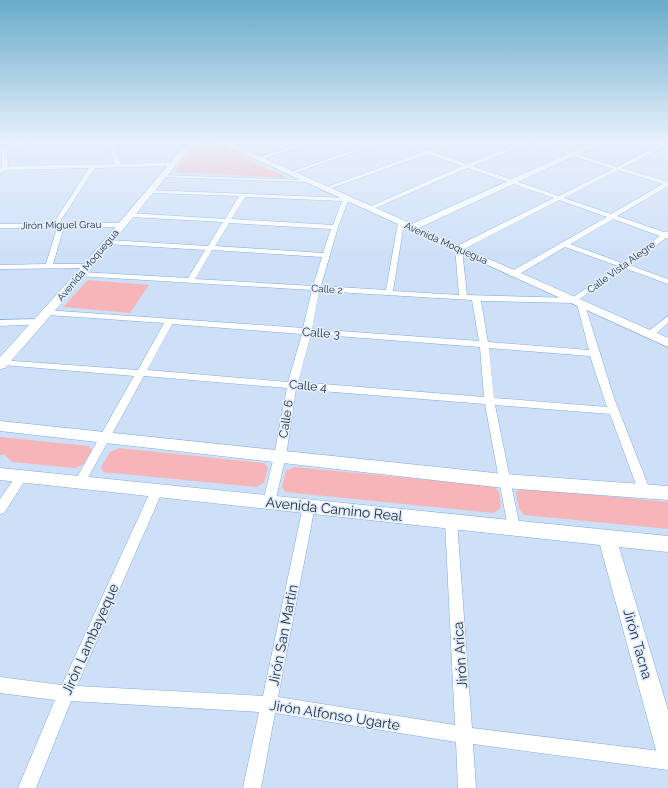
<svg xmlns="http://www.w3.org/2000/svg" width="668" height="788" font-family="Raleway,sans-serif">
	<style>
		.green { fill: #f5b5b9 }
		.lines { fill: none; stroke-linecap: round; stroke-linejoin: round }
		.lane-casing { stroke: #7eaae3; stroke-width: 1 }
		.street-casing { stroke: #7eaae3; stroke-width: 1 }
		.secondary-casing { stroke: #7eaae3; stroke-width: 1 }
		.lane { fill: #fff; fill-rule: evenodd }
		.street { fill: #fff; fill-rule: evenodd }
		.secondary { fill: #fff; fill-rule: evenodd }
		.labels { text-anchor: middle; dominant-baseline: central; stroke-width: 3.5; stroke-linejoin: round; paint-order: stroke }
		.far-street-label { font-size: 10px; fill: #21334a; stroke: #e3ecf9 }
		.street-label { font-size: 12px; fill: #21334a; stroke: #e3ecf9 }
		.near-street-label { font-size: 14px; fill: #21334a; stroke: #e3ecf9 }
	</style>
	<rect width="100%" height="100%" fill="#cee0f8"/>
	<path class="green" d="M198,143H214L288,178L175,172Z
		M88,280L149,285L130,313L63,307Z
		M0,437L89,446L92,450L84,464L75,468L12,462L5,455H0Z
		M119,448L264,463L268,468L264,483L256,487L103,472L101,467L110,452Z
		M294,467L493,486L499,492L501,508L494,513L285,492L282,487L286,471Z
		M523,488L668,502V529L524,515L519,509L516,492Z"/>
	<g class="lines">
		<g class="lane-casing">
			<path id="lane" d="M162,175L307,180L308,181L307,182L163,177H162Z"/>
		</g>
		<g class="street-casing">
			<path id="street" d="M109,143H114L121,164L174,162L177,164L174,166L95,168L59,223H122L125,225L122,227H64L53,264H89V268L0,269V265L46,264L57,228H0V224H53L89,168L6,170L0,173V169L2,167V148L7,149L8,166L115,164Z
				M232,143H241L229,148L226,146Z
				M302,143H311L259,160L254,159Z
				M373,143H381L292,174L287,173Z
				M399,143C410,143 418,150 428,150C435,151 445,143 456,143L433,152L467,164L522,143H530L472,166L559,196L613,169L533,143H542L617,167L663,143H668V145L622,168L668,182V186L617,216L664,232L668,231V238H666L629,265L668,279V284L624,268L574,303L481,301L488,342L589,350L577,304L578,302H584L614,398L650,490L648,493L644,495L640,493L638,490L610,414L495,405L520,528L518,532L514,533L510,532L508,528L485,404L296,389L286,456L275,502L273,506L269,507L265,506L263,502L274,456L287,388L144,376L84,485L80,487L76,485L74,482L76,479L134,376L3,365L0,364V360L138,370L164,323L48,315L45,314V310L303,328L312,290L78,276V272H81L188,278L205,250L108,244L104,242L108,240L208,246L223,222L130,217L127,215L130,213L225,219L239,196L150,193L148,192V190L348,198L349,199L338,227L321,286L386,290L398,223L401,221L404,223L393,291L459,295L455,247L554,198L467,168L371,210H367V208L462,166L428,154L326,190L321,189L423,152ZM618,170L663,184L611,214L564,198ZM245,197L342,201L333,225L231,219ZM559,200L607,217L510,272V276H516L565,247L618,266L572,298L467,295L462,250ZM613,219L660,236L622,263L570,244ZM229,223L331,229L323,253L215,246ZM212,250L322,257L313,286L195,279ZM319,291L472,300L479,341L312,329ZM172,324L302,334L288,382L147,370ZM311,334L480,347L484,397L298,382ZM489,348L590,356L607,407L494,398Z
				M668,316V323L652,337H646L645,335L646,333Z
				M39,319L43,322L42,324L0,326V320Z
				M22,471L26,473L28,476L4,513L0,514V499L18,473Z
				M157,485L161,487L163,490L77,686L263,696L303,506L305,502L309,501L313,502L315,506L278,697L455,725L445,521L447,517L451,516L455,517L457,521L472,728L668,752V770L473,744L476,788H458L456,742L275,713L261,788H243L259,712L71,701L36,788H18L55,700L0,693V677L62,685L151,490L153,487Z"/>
		</g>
		<g class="secondary-casing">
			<path id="secondary" d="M18,143H32L0,152V148Z
				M187,143H194L85,276L5,368L0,369V357L77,272Z
				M220,143H230L412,224L592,143H602L419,228L668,338V347Z
				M0,421L504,474L668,486V500L504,488L0,431Z
				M0,468L668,536V552L619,547L668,710V762L660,758L656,750L600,545L0,480Z"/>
		</g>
		<use href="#lane" class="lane"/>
		<use href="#street" class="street"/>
		<use href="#secondary" class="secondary"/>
	</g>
	<linearGradient id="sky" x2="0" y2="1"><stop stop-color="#68abca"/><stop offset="0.56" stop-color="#e9f1fc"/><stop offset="1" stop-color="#e9f1fc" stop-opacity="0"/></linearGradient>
	<rect width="668" height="254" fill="url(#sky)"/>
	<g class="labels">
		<g class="far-street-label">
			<text transform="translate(61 225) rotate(-1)">Jirón Miguel Grau</text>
			<text transform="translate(446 243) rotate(24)">Avenida Moquegua</text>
			<text transform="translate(88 265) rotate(-50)">Avenida Moquegua</text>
			<text transform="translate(621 267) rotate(-36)">Calle Vista Alegre</text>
			<text transform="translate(327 289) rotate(4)">Calle 2</text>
		</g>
		<g class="street-label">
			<text transform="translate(321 333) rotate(4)">Calle 3</text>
			<text transform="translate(308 386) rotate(5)">Calle 4</text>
			<text transform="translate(286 419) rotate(-81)">Calle 6</text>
		</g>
		<g class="near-street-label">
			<text transform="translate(334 509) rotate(6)">Avenida Camino Real</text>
			<text transform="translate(283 635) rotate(-79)">Jirón San Martin</text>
			<text transform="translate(90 639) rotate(-66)">Jirón Lambayeque</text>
			<text transform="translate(638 644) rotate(74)">Jirón Tacna</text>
			<text transform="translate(460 655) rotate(-94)">Jirón Arica</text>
			<text transform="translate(335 715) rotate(9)">Jirón Alfonso Ugarte</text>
		</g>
	</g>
</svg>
